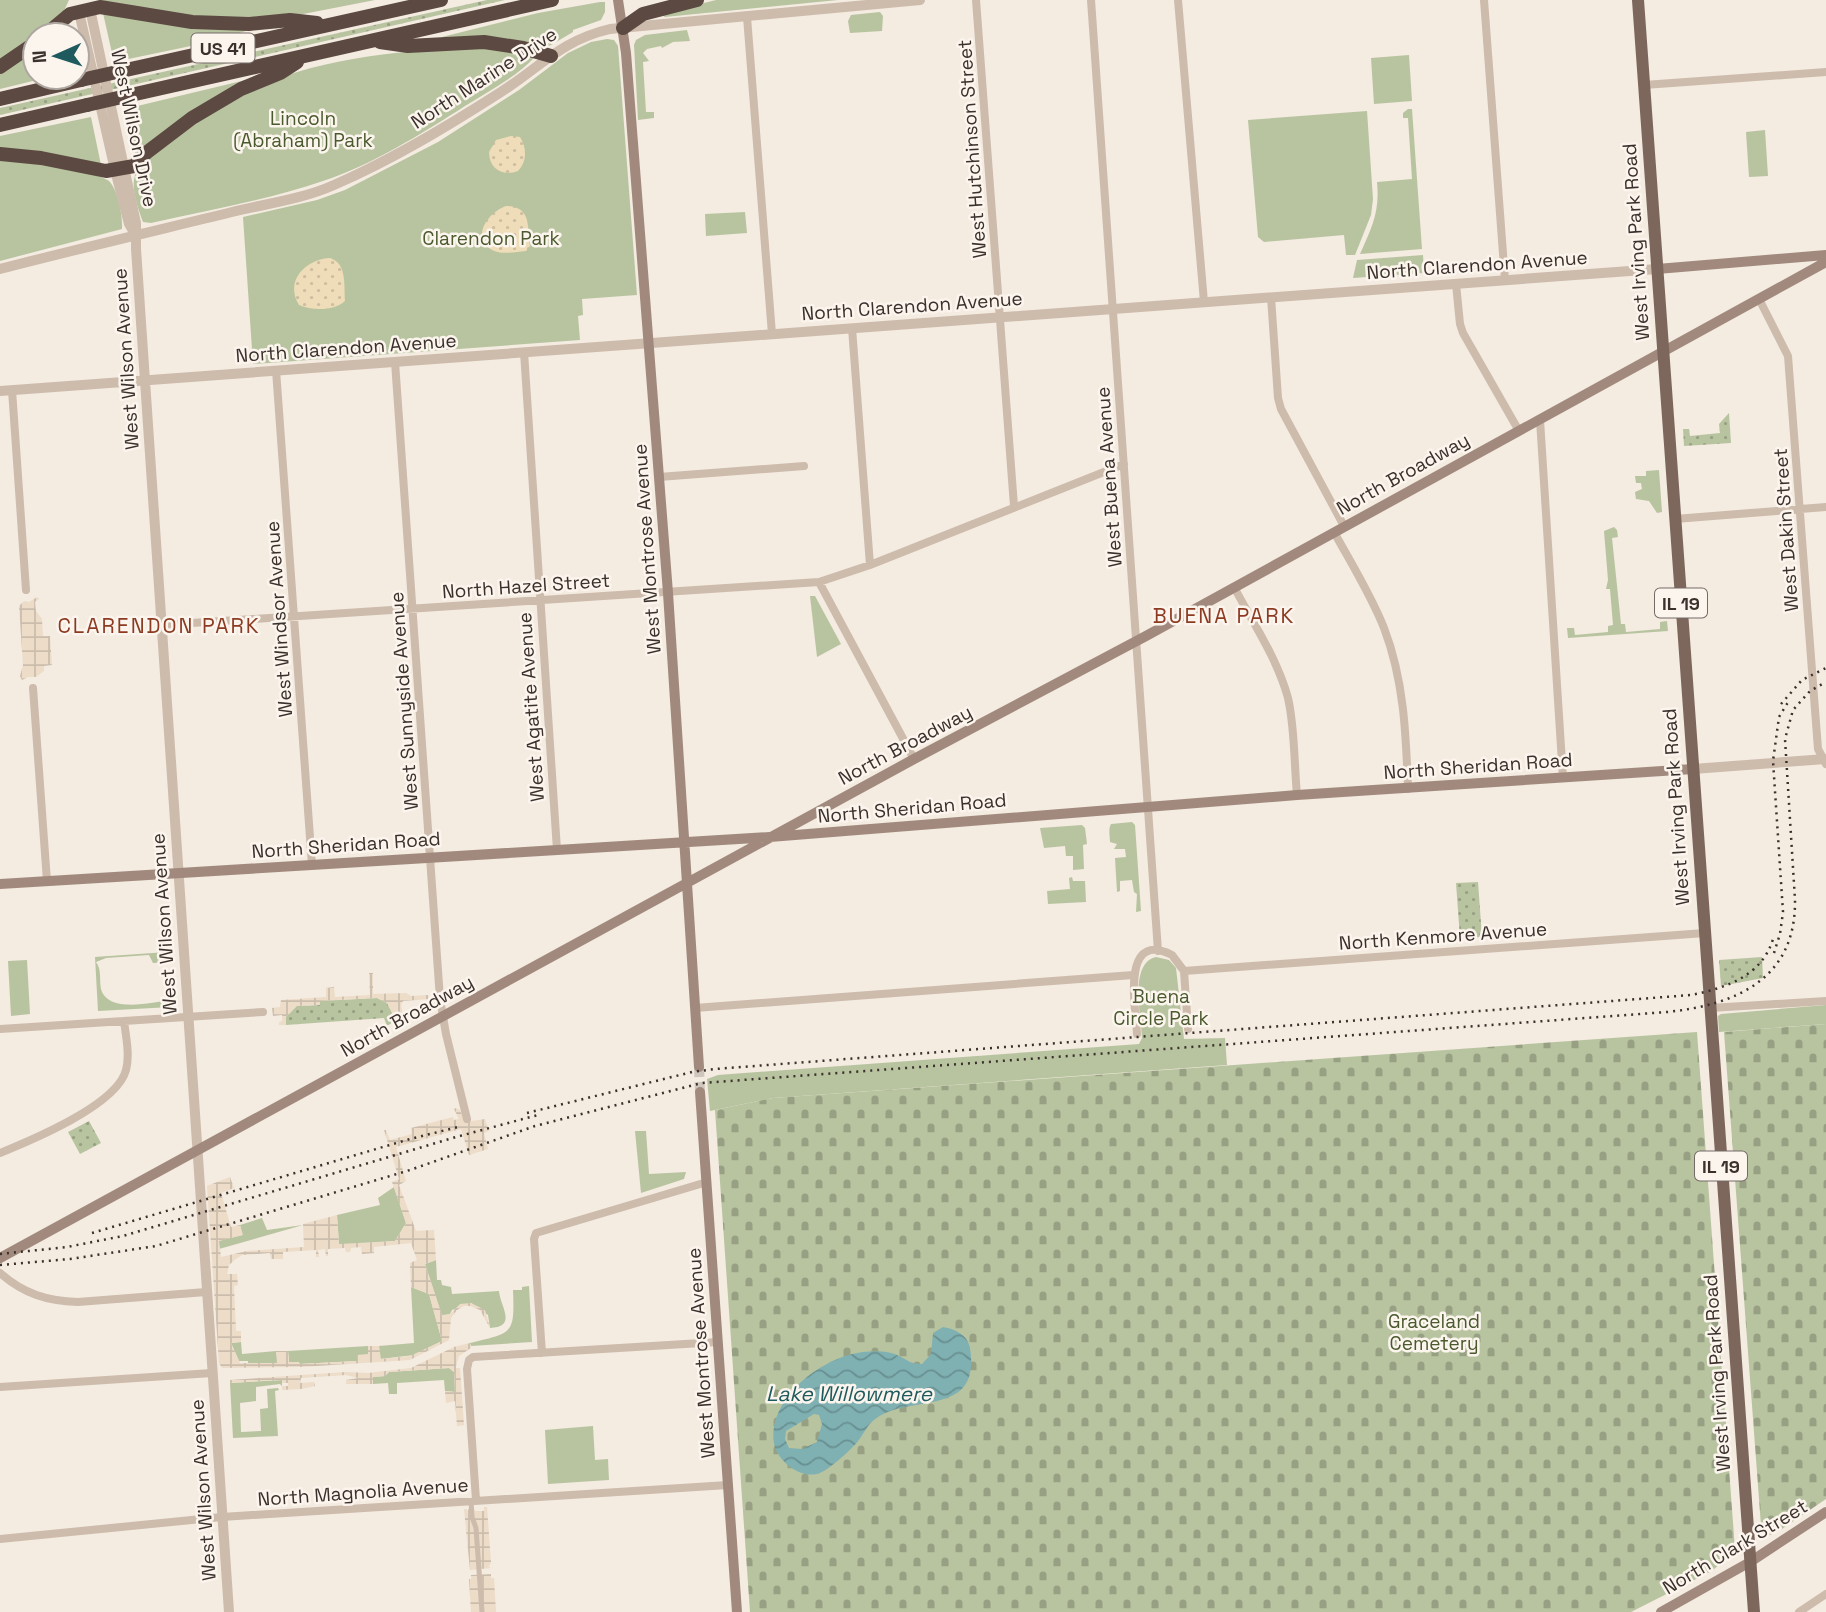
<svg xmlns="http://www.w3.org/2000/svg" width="1826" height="1612" font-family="'Space Grotesk',sans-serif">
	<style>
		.green { fill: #b8c4a0 }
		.sand { fill: url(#sand-dots) }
		.cemetery { fill: url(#cemetery-stones) }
		.garden { fill: url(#garden-dots) }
		.plaza { fill: url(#plaza-grid); fill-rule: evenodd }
		.water { fill: url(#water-waves); fill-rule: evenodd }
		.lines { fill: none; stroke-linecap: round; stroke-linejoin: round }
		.secondary-tunnel { stroke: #cfc6bd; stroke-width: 10; stroke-dasharray: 10 5; stroke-linecap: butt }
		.pedestrian { stroke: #cdbbac; stroke-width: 5 }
		.minor { stroke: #cdbbac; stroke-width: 8 }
		.tertiary { stroke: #cdbbac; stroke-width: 10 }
		.secondary { stroke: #a18a7d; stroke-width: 10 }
		.primary { stroke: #7d675c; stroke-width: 12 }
		.motorway { stroke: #5c4a42; stroke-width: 14 }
		.rail { stroke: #3b302b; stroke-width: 2.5; stroke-dasharray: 2 5; stroke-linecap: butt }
		.motorway-bridge { stroke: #5c4a42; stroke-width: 14 }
		.labels { text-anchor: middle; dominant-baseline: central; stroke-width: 5; stroke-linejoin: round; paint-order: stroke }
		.shield { fill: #fbf5ee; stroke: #756b66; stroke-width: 2 }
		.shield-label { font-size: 18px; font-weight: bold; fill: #3b302b }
		.street-label { font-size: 19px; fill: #3b302b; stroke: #fbf5ee }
		.park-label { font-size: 19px; fill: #4a5a2e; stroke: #fbf5ee }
		.neighbourhood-label { font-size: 21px; letter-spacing: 2px; fill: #8c3b22; stroke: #fbf5ee }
		.water-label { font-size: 21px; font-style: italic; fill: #1f5a5e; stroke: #fbf5ee }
	</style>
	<defs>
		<pattern id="sand-dots" width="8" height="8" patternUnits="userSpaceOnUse" patternTransform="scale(1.75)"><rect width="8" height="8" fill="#efdcb8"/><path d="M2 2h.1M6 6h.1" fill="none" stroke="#cebd9e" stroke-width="1.8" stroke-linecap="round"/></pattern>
		<pattern id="cemetery-stones" width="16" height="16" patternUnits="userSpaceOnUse" patternTransform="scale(1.75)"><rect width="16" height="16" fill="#b8c4a0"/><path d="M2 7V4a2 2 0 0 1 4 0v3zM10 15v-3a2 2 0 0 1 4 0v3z" fill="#97a083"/></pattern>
		<pattern id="garden-dots" width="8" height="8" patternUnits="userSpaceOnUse" patternTransform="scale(1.75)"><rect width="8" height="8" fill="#b8c4a0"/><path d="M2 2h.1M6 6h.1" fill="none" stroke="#97a083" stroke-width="1.8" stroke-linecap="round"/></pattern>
		<pattern id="plaza-grid" width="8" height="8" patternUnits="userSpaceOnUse" patternTransform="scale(1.75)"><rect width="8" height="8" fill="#ecdcc8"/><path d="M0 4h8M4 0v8" fill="none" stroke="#cbbdac"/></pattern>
		<pattern id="water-waves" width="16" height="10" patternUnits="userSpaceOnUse" patternTransform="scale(1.75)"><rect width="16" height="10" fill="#7fb0b2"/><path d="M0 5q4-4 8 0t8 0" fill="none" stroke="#699091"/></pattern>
	</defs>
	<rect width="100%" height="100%" fill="#f4ebe1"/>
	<path class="green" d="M0,0H69L62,15L0,62Z
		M99,0H375L293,16L199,18Z
		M716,0H838L665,17L662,15L664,13Z
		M600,2H605V12L601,20L573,30V32L551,45L541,48L442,39V37L538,13Z
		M880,12L883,16L882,31L850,33L848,21L851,15Z
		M103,13L249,30L210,42L114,62Z
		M687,30L690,41L673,42L662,48L661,46L647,49L643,53L649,61L643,62L646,112H654V118L638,120L634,45L636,40L645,35Z
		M607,39L614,40L618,46L637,295L582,299L583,315L578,316L580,340L253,364L243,217L317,200L345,190L438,142L519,90L568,53L591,42Z
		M489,47L535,57C516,77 489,91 465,106C423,133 370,166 323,181C268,200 208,210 151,223L143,222C139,211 132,192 134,180C137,160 163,147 178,136C194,125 209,113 226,103C302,57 402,50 489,47Z
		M35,48V77H49L0,89V72Z
		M1409,55L1412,101L1374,104L1371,58Z
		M254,78L136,157L125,109Z
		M1408,109H1412L1422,249L1360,254C1372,227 1380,212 1377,182L1412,179L1408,118H1403V113Z
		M1367,111L1373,199L1371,215L1355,255H1346L1344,235L1264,242L1258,237L1248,120Z
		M91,117L101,165L0,151V136Z
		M1765,130L1768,176L1749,177L1746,132Z
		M0,159C19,161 97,171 109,181C118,190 123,217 122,229L0,261Z
		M745,212L747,233L706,236L705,214Z
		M1423,255L1424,273L1353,278L1357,260Z
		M1659,470L1662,512L1657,513L1649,501L1636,499L1635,492L1642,489L1641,483H1636L1635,476H1646V471Z
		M1614,527L1617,530L1618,537L1612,538L1621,624H1625L1626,632L1660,629V622L1667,621L1668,631L1568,638L1567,628H1574L1575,635L1608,632V626L1613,625L1610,589H1606L1608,580L1604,531Z
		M810,596H815L841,644L817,657Z
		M1132,822L1135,825L1141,911L1136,912L1137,894L1134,892L1132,880L1120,881V891L1117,892L1115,858L1126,857L1125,849H1114L1117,844L1110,842C1110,837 1108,829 1111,824Z
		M1082,825L1085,828L1087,844L1083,845L1084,869L1073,870V856H1066L1065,846L1044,848L1040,828Z
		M1072,877L1073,881H1085L1086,902L1048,904L1047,891L1070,889L1069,878Z
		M167,952L168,962L153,963L149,955L106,958L96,962C102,970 99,979 101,989C108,1014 153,1002 170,1000L171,1007L98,1011L95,957Z
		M1156,957L1169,960L1176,968L1184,1039L1225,1038L1227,1065L773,1098L710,1111L707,1079L718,1075L1139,1044L1142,1038C1141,1016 1129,963 1156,957Z
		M27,960L30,1014L11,1016L8,961Z
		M1826,1005V1024L1719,1032L1718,1016L1721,1014Z
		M646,1131L649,1174L686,1172L684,1179L641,1193L635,1131Z
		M394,1187L406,1223L395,1241L339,1245L337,1215L380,1205L378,1198Z
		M262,1218L267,1230L303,1225L219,1249L218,1241L242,1235L240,1225Z
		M436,1260L437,1280H441L442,1285L451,1287L452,1294L499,1291C500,1306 518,1327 490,1328L488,1315L471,1303L452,1310L450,1314L442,1316L425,1264Z
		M529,1286L532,1342L471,1346L470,1343C512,1333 515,1335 513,1290H522V1287Z
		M411,1287L429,1294L442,1341L414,1355L380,1359L379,1346L414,1343Z
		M241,1342L242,1354L276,1351L278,1364H248V1361H239L231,1343Z
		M368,1346V1354L357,1361L299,1364L298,1362H289L288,1351Z
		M449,1368L454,1372L455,1392L445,1391L444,1380L397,1383V1394H389L388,1383L373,1384L372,1377L385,1376L389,1372Z
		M282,1380V1386L280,1384L256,1387V1401L240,1403L241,1432L261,1431L260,1409L268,1408L267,1389L278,1388L279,1390L275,1391L278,1436L233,1438L230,1383Z
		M593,1426L595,1460L608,1459L609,1480L548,1484L545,1430Z"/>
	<path class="sand" d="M511,136L520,137C527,148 527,162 518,171C503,177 489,169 489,152L496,140Z
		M506,206C532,207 527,226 530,246L526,251C516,252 501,255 492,250C470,236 489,212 506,206Z
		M330,258C347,263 344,285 345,301C334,311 313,311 299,305C284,281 306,259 330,258Z"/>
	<path class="cemetery" d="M1826,1024V1499L1782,1529L1762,1539L1724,1032Z
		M1697,1032L1735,1550L1712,1571L1631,1612H750L715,1110L773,1098Z"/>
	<path class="garden" d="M487,0H505L0,115V108Z
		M1729,413L1731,443L1684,446L1683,429H1689L1690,436L1720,433L1719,424Z
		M1478,882L1482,937L1460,938L1456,883Z
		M1762,957L1763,978L1721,986L1719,960Z
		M377,998L387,1003L396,1020L387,1026L384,1018L286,1025V1017L296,1006L319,1005V1001Z
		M89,1121L101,1143L80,1154L68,1132Z"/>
	<path class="plaza" d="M37,597L39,599L35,602L36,611L42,619L43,636H50L52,665L44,666V671L36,677H28L22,680L20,676L23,665L19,606L24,601L29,602Z
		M369,973H373V994L406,993L411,996L428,995L429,999L403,1001L401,1005L403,1016L396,1020L387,1003L377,998L320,1001V1005L297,1006L286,1017V1025H279V1022L282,1021V1015L273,1016L272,1008L280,1007L281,1000L326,997V988L334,987L335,997L370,995Z
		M456,1108L460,1110L465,1122L485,1119L489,1131L484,1133L488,1149L469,1155L461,1129L396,1147L406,1181L399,1185L416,1231L434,1230L436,1260L425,1264L442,1315L450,1314L460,1304L471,1303L485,1310L490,1328L480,1310L470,1306H464L457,1310L451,1318L449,1340L410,1360L301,1367L222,1368L219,1363L207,1186L230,1177L234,1188L221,1193L231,1227L240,1225L243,1235L219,1241L221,1257L247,1251L304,1247L303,1224L337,1215L339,1244L395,1241L406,1223L392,1182L399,1179L384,1130H386L390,1140L412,1134L411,1128L453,1117L454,1120L459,1119L454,1109ZM411,1243L417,1260L410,1263L411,1287L429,1294L442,1341L410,1356L381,1359L379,1346H368V1354L357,1355V1361L300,1364L299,1362H289L288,1351H276L277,1363H240L231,1343L241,1342V1331H236L234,1286L238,1285L237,1274H227L229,1265L236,1259L242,1255L270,1253L271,1259H283V1252L316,1250V1257H319L318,1250L325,1249L326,1256H328V1249L345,1248L346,1252H350L351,1248L361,1247L362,1254L374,1253V1247Z
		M470,1343L471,1348L459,1356L456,1366V1368H460L464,1425L457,1426L455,1401L446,1403L445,1391L455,1392L454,1372L449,1368L389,1372L386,1374V1376L373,1377V1384H346V1380L358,1378L346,1375L301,1378L300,1383L314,1382L315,1386L301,1389L282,1390V1386H288V1383H282V1380L230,1383V1380L346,1372L368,1373L411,1368L454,1347Z
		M484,1507H487L491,1562L489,1567L491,1568L470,1570L464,1509H467V1512L469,1508H474L475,1511H484Z
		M491,1574V1578H494L496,1612H471L469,1579H471V1575Z"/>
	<path class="water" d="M943,1327C955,1329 968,1335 970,1348C981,1417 914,1394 878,1417C868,1423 865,1432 858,1441C852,1449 827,1472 817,1474C799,1478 777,1461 774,1443C768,1400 816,1363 852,1354C865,1351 886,1349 899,1356C909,1361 911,1364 922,1364L931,1354L933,1333ZM814,1414L819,1415L822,1424L817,1442L802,1449L789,1448L785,1439L786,1431Z"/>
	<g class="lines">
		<path class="secondary-tunnel" d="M699,1067L700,1092"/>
		<path class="pedestrian" d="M471,1501L472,1517L476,1528L482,1612"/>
		<path class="minor" d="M976,0L1014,506
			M1091,0L1158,951
			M1178,0L1204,302
			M1484,0L1505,280
			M747,17L772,334
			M1644,85L1826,72
			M1456,284L1460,324L1463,333L1519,431
			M1271,297L1278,398L1281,409L1344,526
			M1759,299L1788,356L1818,749L1826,764
			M852,328L870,565
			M524,352L557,850
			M395,362L440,999L446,1034L467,1119
			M276,370L312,865
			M12,390L26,590
			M1540,420L1563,778
			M659,477L804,466
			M1675,519L1826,507
			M1334,532C1351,563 1371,595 1384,628C1404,680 1406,734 1408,789
			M819,582L914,759
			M1234,587C1253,623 1277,658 1288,698C1295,729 1294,763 1297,795
			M161,625L819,582L870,565L1124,464
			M33,688L47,881
			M1184,971L1705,933
			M695,1008L1133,975
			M1710,1008L1826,1001
			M0,1029L263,1012
			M1137,1034C1136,1009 1120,929 1172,955L1184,971L1188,1029
			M0,1153C32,1140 117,1105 126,1070C130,1055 126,1037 124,1021
			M0,1273C24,1294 47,1301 78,1302L206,1292
			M542,1353L534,1239L536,1233L707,1182
			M0,1387L212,1373
			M476,1500L467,1369L469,1360L473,1357L718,1342
			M0,1539L222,1517L728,1485
			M1799,1612L1826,1594"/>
		<path class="tertiary" d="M90,9L136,223V249L229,1612
			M79,12L115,170L129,224L135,234
			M0,269C77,249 154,231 232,212C265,204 303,199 334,185C392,160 448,126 501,92C540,67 562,40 610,29L920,0
			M0,391L1657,269
			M1693,769L1826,759"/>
		<path class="secondary" d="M618,0L626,53L668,593L699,1067
			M1657,269L1826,255
			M0,884L770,837L1297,795L1693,769
			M700,1092L737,1612
			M0,1258L914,759L1146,636L1826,262
			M1661,1612L1750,1562L1826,1512"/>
		<path class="primary" d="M1638,0L1754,1612"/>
		<path class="motorway" d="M623,28L643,14L697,0
			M45,35L70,14L100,7L192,22L249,24L290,20L317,23
			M380,42L408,46L484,42L523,48L551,56
			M0,67L35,43
			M117,72L441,0
			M122,97L552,0
			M0,99L81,80
			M0,125L87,105
			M0,154L41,158L106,171L134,166L146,153L192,118L241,89L280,73L297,62"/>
		<path class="rail" d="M1781,704L1802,680L1826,668
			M1774,953L1780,934L1783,912L1773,761L1779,717L1790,699
			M527,1113L692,1072L715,1069L1691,995C1726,988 1762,976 1773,939
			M92,1233L410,1139L458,1127
			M0,1254L67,1247L123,1236L456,1137L538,1115
			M0,1265L70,1259L156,1246L410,1170L535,1126L702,1083L1667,1012C1736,1005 1796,979 1795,900L1785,739L1793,710L1810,691L1826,682"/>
		<path class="motorway-bridge" d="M81,80L117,72
			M87,105L122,97"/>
	</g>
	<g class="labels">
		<g class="shield">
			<rect x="191.5" y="33.5" width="63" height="29" rx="5"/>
			<rect x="1655" y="588.5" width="52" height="29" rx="5"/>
			<rect x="1695" y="1151.5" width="52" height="29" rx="5"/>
		</g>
		<g class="shield-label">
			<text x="223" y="48">US 41</text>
			<text x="1681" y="603">IL 19</text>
			<text x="1721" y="1166">IL 19</text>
		</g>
		<g class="street-label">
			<text transform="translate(484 78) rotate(-33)">North Marine Drive</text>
			<text transform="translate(134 128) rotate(78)">West Wilson Drive</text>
			<text transform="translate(972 149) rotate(-94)">West Hutchinson Street</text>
			<text transform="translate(1636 242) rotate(-94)">West Irving Park Road</text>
			<text transform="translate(1477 265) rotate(-4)">North Clarendon Avenue</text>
			<text transform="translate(912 306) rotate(-4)">North Clarendon Avenue</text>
			<text transform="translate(346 348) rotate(-4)">North Clarendon Avenue</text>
			<text transform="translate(126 359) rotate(-94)">West Wilson Avenue</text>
			<text transform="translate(1403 474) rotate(-29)">North Broadway</text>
			<text transform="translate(1109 477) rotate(-94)">West Buena Avenue</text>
			<text transform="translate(1786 530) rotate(-94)">West Dakin Street</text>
			<text transform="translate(647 549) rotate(-94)">West Montrose Avenue</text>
			<text transform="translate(526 586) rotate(-4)">North Hazel Street</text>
			<text transform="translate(279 619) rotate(-94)">West Windsor Avenue</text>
			<text transform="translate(404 701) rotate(-94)">West Sunnyside Avenue</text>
			<text transform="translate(531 707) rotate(-94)">West Agatite Avenue</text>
			<text transform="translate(905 745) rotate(-28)">North Broadway</text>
			<text transform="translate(1478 766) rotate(-4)">North Sheridan Road</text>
			<text transform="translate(1676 807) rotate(-94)">West Irving Park Road</text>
			<text transform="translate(912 808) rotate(-5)">North Sheridan Road</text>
			<text transform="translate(346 845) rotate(-4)">North Sheridan Road</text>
			<text transform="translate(164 924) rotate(-94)">West Wilson Avenue</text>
			<text transform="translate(1443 936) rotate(-4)">North Kenmore Avenue</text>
			<text transform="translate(407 1016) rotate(-29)">North Broadway</text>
			<text transform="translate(701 1353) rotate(-94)">West Montrose Avenue</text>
			<text transform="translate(1717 1373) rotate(-94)">West Irving Park Road</text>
			<text transform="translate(203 1490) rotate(-94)">West Wilson Avenue</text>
			<text transform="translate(363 1492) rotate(-4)">North Magnolia Avenue</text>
			<text transform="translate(1735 1547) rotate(-31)">North Clark Street</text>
		</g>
		<g class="park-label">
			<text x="303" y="118">Lincoln<tspan x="303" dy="22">(Abraham) Park</tspan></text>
			<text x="491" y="238">Clarendon Park</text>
			<text x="1161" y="996">Buena<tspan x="1161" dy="22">Circle Park</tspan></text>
			<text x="1434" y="1321">Graceland<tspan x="1434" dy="22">Cemetery</tspan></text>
		</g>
		<g class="neighbourhood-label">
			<text x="1224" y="615">BUENA PARK</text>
			<text x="159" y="625">CLARENDON PARK</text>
		</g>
		<g class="water-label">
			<text x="849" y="1393">Lake Willowmere</text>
		</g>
	</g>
	<g transform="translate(56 56) rotate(267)"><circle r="33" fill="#fbf5ee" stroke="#aea6a0" stroke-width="2"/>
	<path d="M0-5L12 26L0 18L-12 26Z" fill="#1f5a5e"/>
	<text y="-10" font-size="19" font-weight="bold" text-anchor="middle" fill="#3b302b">N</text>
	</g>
</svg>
